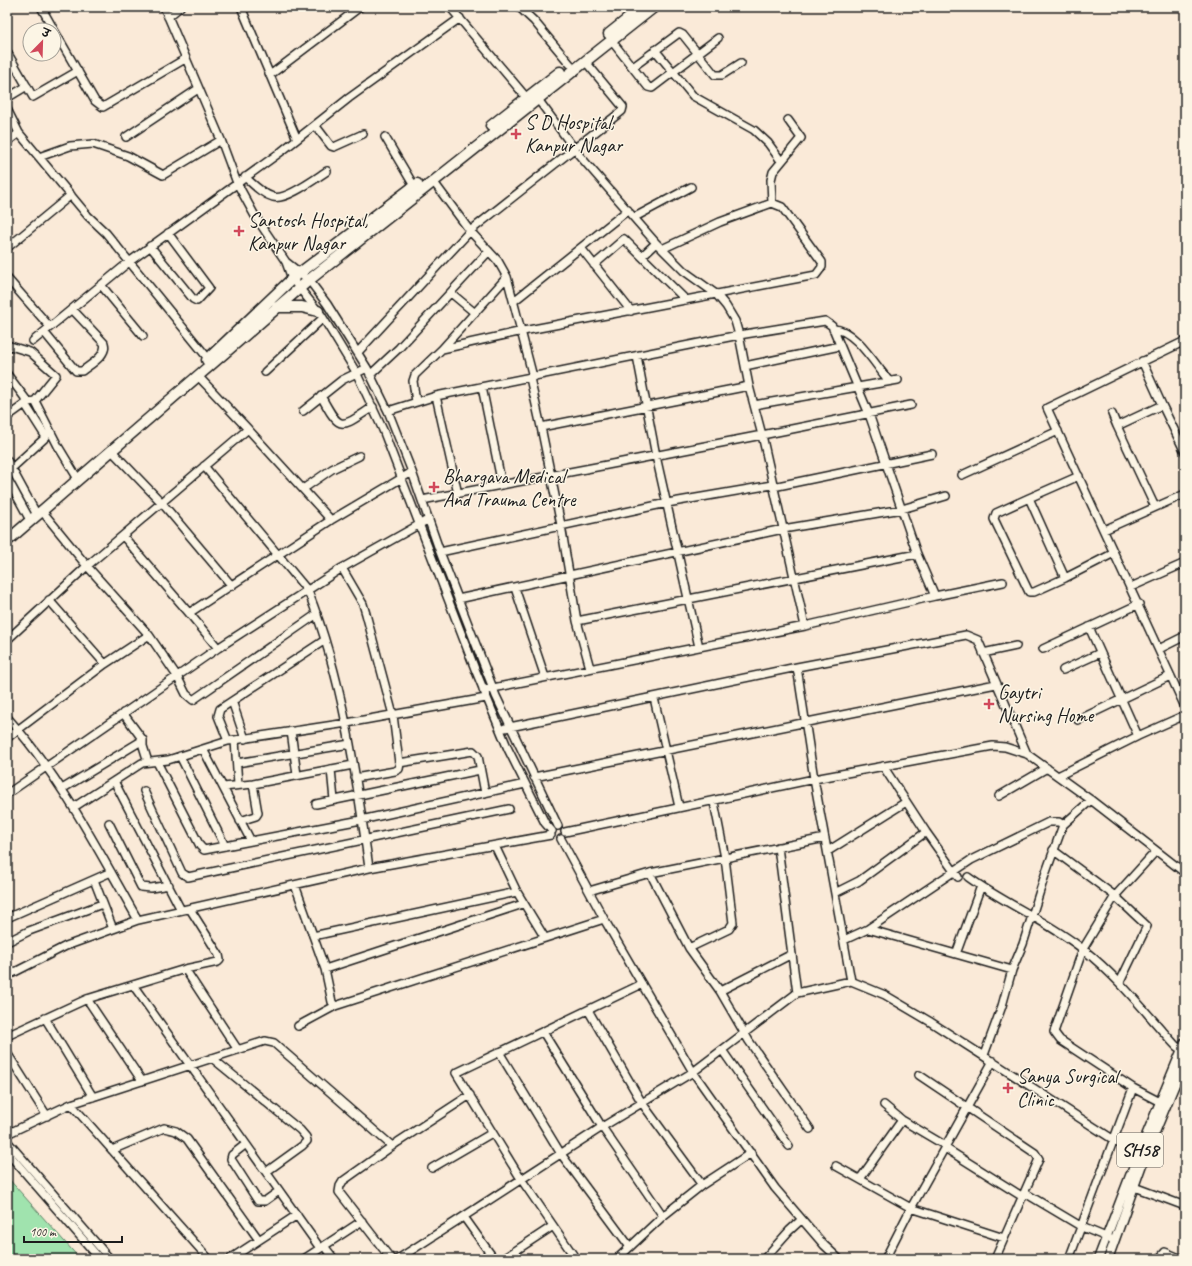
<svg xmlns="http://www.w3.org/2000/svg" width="1192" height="1266" font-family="Caveat,'Playpen Sans Deva',sans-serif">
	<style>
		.green { fill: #a0e3ae; stroke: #5e8065 }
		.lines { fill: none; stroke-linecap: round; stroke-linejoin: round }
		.minor-casing { stroke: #1c1c1c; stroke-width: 10 }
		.major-casing { stroke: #1c1c1c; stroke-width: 11 }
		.highway-casing { stroke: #1c1c1c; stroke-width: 13 }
		.minor { stroke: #fcf5e5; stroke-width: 7 }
		.major { stroke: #fcf5e5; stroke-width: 8 }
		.highway { stroke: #fcf5e5; stroke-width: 10 }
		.poi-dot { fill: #d1495b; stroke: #fcf5e5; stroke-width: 1.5 }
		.labels { text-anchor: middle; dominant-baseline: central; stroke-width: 3; stroke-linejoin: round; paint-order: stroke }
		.shield { fill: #fcf5e5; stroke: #5f5d58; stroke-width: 1 }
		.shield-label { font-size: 19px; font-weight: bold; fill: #1c1c1c }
		.poi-label { font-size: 20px; fill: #1c1c1c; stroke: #fcf5e5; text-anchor: start }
	</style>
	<rect width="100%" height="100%" fill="#faead8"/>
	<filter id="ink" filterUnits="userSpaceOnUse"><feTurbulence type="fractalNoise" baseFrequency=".025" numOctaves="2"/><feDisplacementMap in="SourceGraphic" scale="8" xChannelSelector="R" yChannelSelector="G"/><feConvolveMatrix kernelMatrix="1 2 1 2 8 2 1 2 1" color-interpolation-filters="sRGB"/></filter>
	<g filter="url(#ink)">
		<path class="green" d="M7,1177L80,1259H7Z"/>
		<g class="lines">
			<g class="minor-casing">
				<path id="minor" d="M41,7L54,30
					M164,7L221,140L237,183L255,216L286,262L309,280L327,304L367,368L388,411L412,472L440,552L496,696L558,826
					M241,7L297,139
					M450,7L526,97
					M519,7L534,21L570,64
					M168,17L180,7
					M54,30L95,101L103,107L185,59
					M611,40L648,87L652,88L718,38
					M655,50L693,96L754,130L768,143L781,161
					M7,52L33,97L78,71
					M633,67L679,33L683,35L715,75H722L741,63
					M270,75L360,7
					M7,98L27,86
					M537,98L579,155L656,243L684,271L716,294L726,306L735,321L739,335L825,321L832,326L869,414L917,554L935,596L805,626
					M7,109L19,133L88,216L106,233L211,362
					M315,125L331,146L334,147L363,134
					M126,137L198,89
					M385,137L414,186
					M7,142L19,133
					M39,157L70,146L93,144L128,156L163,175L221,140
					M245,177C253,184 262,194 273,197C286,201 316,178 327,171
					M433,181L470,231L498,261L507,277L533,377
					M772,203L771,180L773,172L801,138L788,120
					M635,217L691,187
					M150,246L193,299L197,301L209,288L168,233
					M7,248L71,195
					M581,248L631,311
					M642,256L656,243
					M286,262L292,279L322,316L356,372L383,430L475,669L508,749L545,823L552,831
					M594,265L624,239L686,300
					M7,278L50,327
					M101,285L143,336
					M451,293L475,313
					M514,301L628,210
					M833,329C854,328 876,366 889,381
					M44,332L76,371H82C91,364 108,355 104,343L72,309
					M33,341L129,262L282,151L349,98L460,18
					M1185,341L1047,408L1185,707
					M7,345L30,352L56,375L35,401L28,402L7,374
					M442,349L507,277
					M358,352L470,231L622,111L623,107L585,61
					M637,356L656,456L699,647
					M1142,361L1162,405L1117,426L1155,507
					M745,366L840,346
					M265,372L323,318
					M370,375L399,348L489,251
					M198,376L248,429
					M530,378L541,427
					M482,387L502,485
					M321,396C341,433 340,428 373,407
					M436,396L458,494
					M35,401L58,446L78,479
					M416,402L413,381L415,375L442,349L523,331L816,275L822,267V262L782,207L772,203L720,222L662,249
					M754,405L898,380
					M1162,405L1185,452
					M303,411L342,380L367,368
					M388,411L436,396L739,335L749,386
					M1112,414L1117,426
					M7,417L25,404L46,437L11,469
					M111,450L162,503L232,586
					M7,460L37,515
					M204,466L308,591C343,679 356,774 369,868
					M962,475L1058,431
					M1079,476L1029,498L1065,578L1114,553
					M7,478L30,520
					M773,487L932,454
					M303,489L332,469L359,456
					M1029,498L996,513L994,519L1029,592H1034L1065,578
					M422,500C535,479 649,457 762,435L749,386L541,427L561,525L577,621L590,668
					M42,511L87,566L149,635L177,676L186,694L193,700L317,614
					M1104,530L1185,494
					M123,536L189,613
					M440,552L667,503L772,485
					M342,568L363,604L366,614L393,715L399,763L473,751L478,756L485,793
					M1131,587L1185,563
					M515,588L545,677
					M935,596L1003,582
					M458,599L783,529L902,509L946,496
					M49,600L105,664
					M577,621L917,554
					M1089,627L1138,736
					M7,640L87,566L248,429L331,520L412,472
					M218,648L189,613L331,520
					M1043,649L1139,604
					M1159,649L1185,636
					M983,653L1016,646
					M797,667L814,779L851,981
					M1063,670L1100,653
					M483,690L805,626L762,435L911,405
					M654,698L679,807
					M232,701L245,739
					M123,713L143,740V746L148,762
					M7,717C61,777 98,850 138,920
					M1078,720L1170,676
					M505,728L797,667L966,635L978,640L1027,754
					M291,731L297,775
					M7,738L105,664L149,635
					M235,740L238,785
					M228,741L218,716L220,709L325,640
					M203,749L251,841
					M180,756L225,846
					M157,762L200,846L204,850L361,820L525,784
					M237,763L350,744
					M883,766L926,832L958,877
					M331,769L334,800
					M1058,776L1138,736L1185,715
					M534,777L996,684
					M355,778L395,771L399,769L400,764
					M114,781L181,910
					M223,787L253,784L353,765
					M62,789L143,740
					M144,791L182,873L188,877L509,809
					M7,794L218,648L342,568L429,519
					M999,796L1047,768
					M316,804L480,770
					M74,807L142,763L168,760L228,741L347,723L486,698
					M240,821L256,816L258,813L253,784
					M109,823L141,887L151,888L169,885
					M565,832L814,779L993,746L1005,747L1027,754L1091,800L1185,873
					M561,839L604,919L693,1072L775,1188L824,1245L839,1259
					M495,846L517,892L545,938
					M778,847L797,993
					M1053,850L1115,896L1147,926L1120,982
					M828,851L906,802
					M1156,851L1115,896L1083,949L1054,1032L1060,1040L1133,1088L1164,1104
					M650,873L689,948L720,991L749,1041L810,1129
					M968,877C1005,904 1048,921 1084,950C1119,978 1146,1013 1176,1046L1185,1052
					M94,880L113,929
					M295,885L325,969L332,1002L335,1006L604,919
					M589,891L650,873L825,838
					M835,893L859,881L926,832
					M7,918L111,872
					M868,929L1012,970
					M313,936L517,892
					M844,940L868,929L971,860L1049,822H1059L1063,825
					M7,942L29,931L102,904
					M689,948L729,929L733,923L725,858L714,802
					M956,954L981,886
					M185,969L238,1050
					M325,969L523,904
					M7,976L66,946L138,920L369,868L551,835
					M133,985L320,1248
					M720,991L792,954
					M87,999L142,1081
					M588,1010L642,1103L702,1185
					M45,1018L93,1097
					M298,1026L335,1006
					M543,1032L602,1127L663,1216
					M7,1036L87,999L185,969L218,962L220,960L219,955L190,909
					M722,1050L789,1146
					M499,1052L561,1154L630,1247
					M7,1053L47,1116
					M984,1055L1002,1006L1012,970L1023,944L1045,875L1063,825L1091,800
					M212,1058L300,1130L306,1137L307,1141L302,1146L266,1172
					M919,1075L1035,1153L1039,1159L995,1259
					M71,1104L209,1259
					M884,1105L902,1120L946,1146
					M7,1134L71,1104L265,1041L274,1043L392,1146
					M7,1141L110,1259
					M246,1144L232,1155L231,1159L258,1201H265L279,1191
					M945,1148L1023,1197
					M112,1150L164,1128L176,1131L187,1139L259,1240
					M7,1152L100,1259
					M836,1166L911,1208L1004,1238
					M432,1168L492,1133
					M860,1179L902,1120
					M1134,1187L1185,1206
					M1025,1193L1082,1227L1111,1239
					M464,1217L494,1259
					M324,1246L334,1259
					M230,1259L297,1215
					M304,1259L362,1221
					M391,1259L339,1192L340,1186L343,1181L398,1142L470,1095
					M398,1259L602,1127L693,1072L797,993L851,981L885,995L929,1021L1142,1158
					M503,1259L553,1226
					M576,1259L521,1179L456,1073L642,984
					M617,1259L663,1216L702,1185L751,1153
					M764,1259L789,1231L801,1220
					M885,1259L911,1208L993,1061
					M1069,1259L1133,1088
					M1159,1259L1165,1252L1182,1259"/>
			</g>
			<g class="major-casing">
				<path id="major" d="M1098,1259L1138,1155L1185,1042
					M1108,1259L1144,1159L1185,1060"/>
			</g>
			<g class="highway-casing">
				<path id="highway" d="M609,34L643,7
					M491,126L560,72
					M277,307H302L318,311
					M207,360L292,279L417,184
					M7,541L309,280L654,7"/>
			</g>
			<use href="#minor" class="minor"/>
			<use href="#major" class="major"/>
			<use href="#highway" class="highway"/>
		</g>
	</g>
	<g class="poi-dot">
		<path d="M514 128h4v4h4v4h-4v4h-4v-4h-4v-4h4z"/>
		<path d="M237 225h4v4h4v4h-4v4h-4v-4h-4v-4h4z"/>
		<path d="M432 481h4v4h4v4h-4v4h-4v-4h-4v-4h4z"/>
		<path d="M987 698h4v4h4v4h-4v4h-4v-4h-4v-4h4z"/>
		<path d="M1006 1082h4v4h4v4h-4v4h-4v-4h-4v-4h4z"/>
	</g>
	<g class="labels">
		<rect class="shield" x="1117" y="1133" width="46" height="34" rx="3"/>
		<g class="shield-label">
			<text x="1140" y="1150">SH58</text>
		</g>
		<g class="poi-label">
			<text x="525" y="122">S D Hospital,<tspan x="525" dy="23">Kanpur Nagar</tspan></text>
			<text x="248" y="220">Santosh Hospital,<tspan x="248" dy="23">Kanpur Nagar</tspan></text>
			<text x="443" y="476">Bhargava Medical<tspan x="443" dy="23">And Trauma Centre</tspan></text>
			<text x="998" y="692">Gaytri<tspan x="998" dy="23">Nursing Home</tspan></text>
			<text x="1017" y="1076">Sanya Surgical<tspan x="1017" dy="23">Clinic</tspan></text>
		</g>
	</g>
	<rect width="1192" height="1266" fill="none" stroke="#fcf5e5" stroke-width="24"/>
	<rect x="12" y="12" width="1168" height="1242" fill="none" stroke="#1c1c1c" stroke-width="1.5" filter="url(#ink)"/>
	<g transform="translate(42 42) rotate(23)"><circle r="19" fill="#fcf5e5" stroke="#a29e95"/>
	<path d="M0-3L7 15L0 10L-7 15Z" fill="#d1495b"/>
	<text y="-6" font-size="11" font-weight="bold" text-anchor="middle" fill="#1c1c1c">उ</text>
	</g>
	<path d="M24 1236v6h98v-6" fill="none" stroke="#1c1c1c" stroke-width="2"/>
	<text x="30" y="1236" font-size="12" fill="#1c1c1c" stroke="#fcf5e5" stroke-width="3" paint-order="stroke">100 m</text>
</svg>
